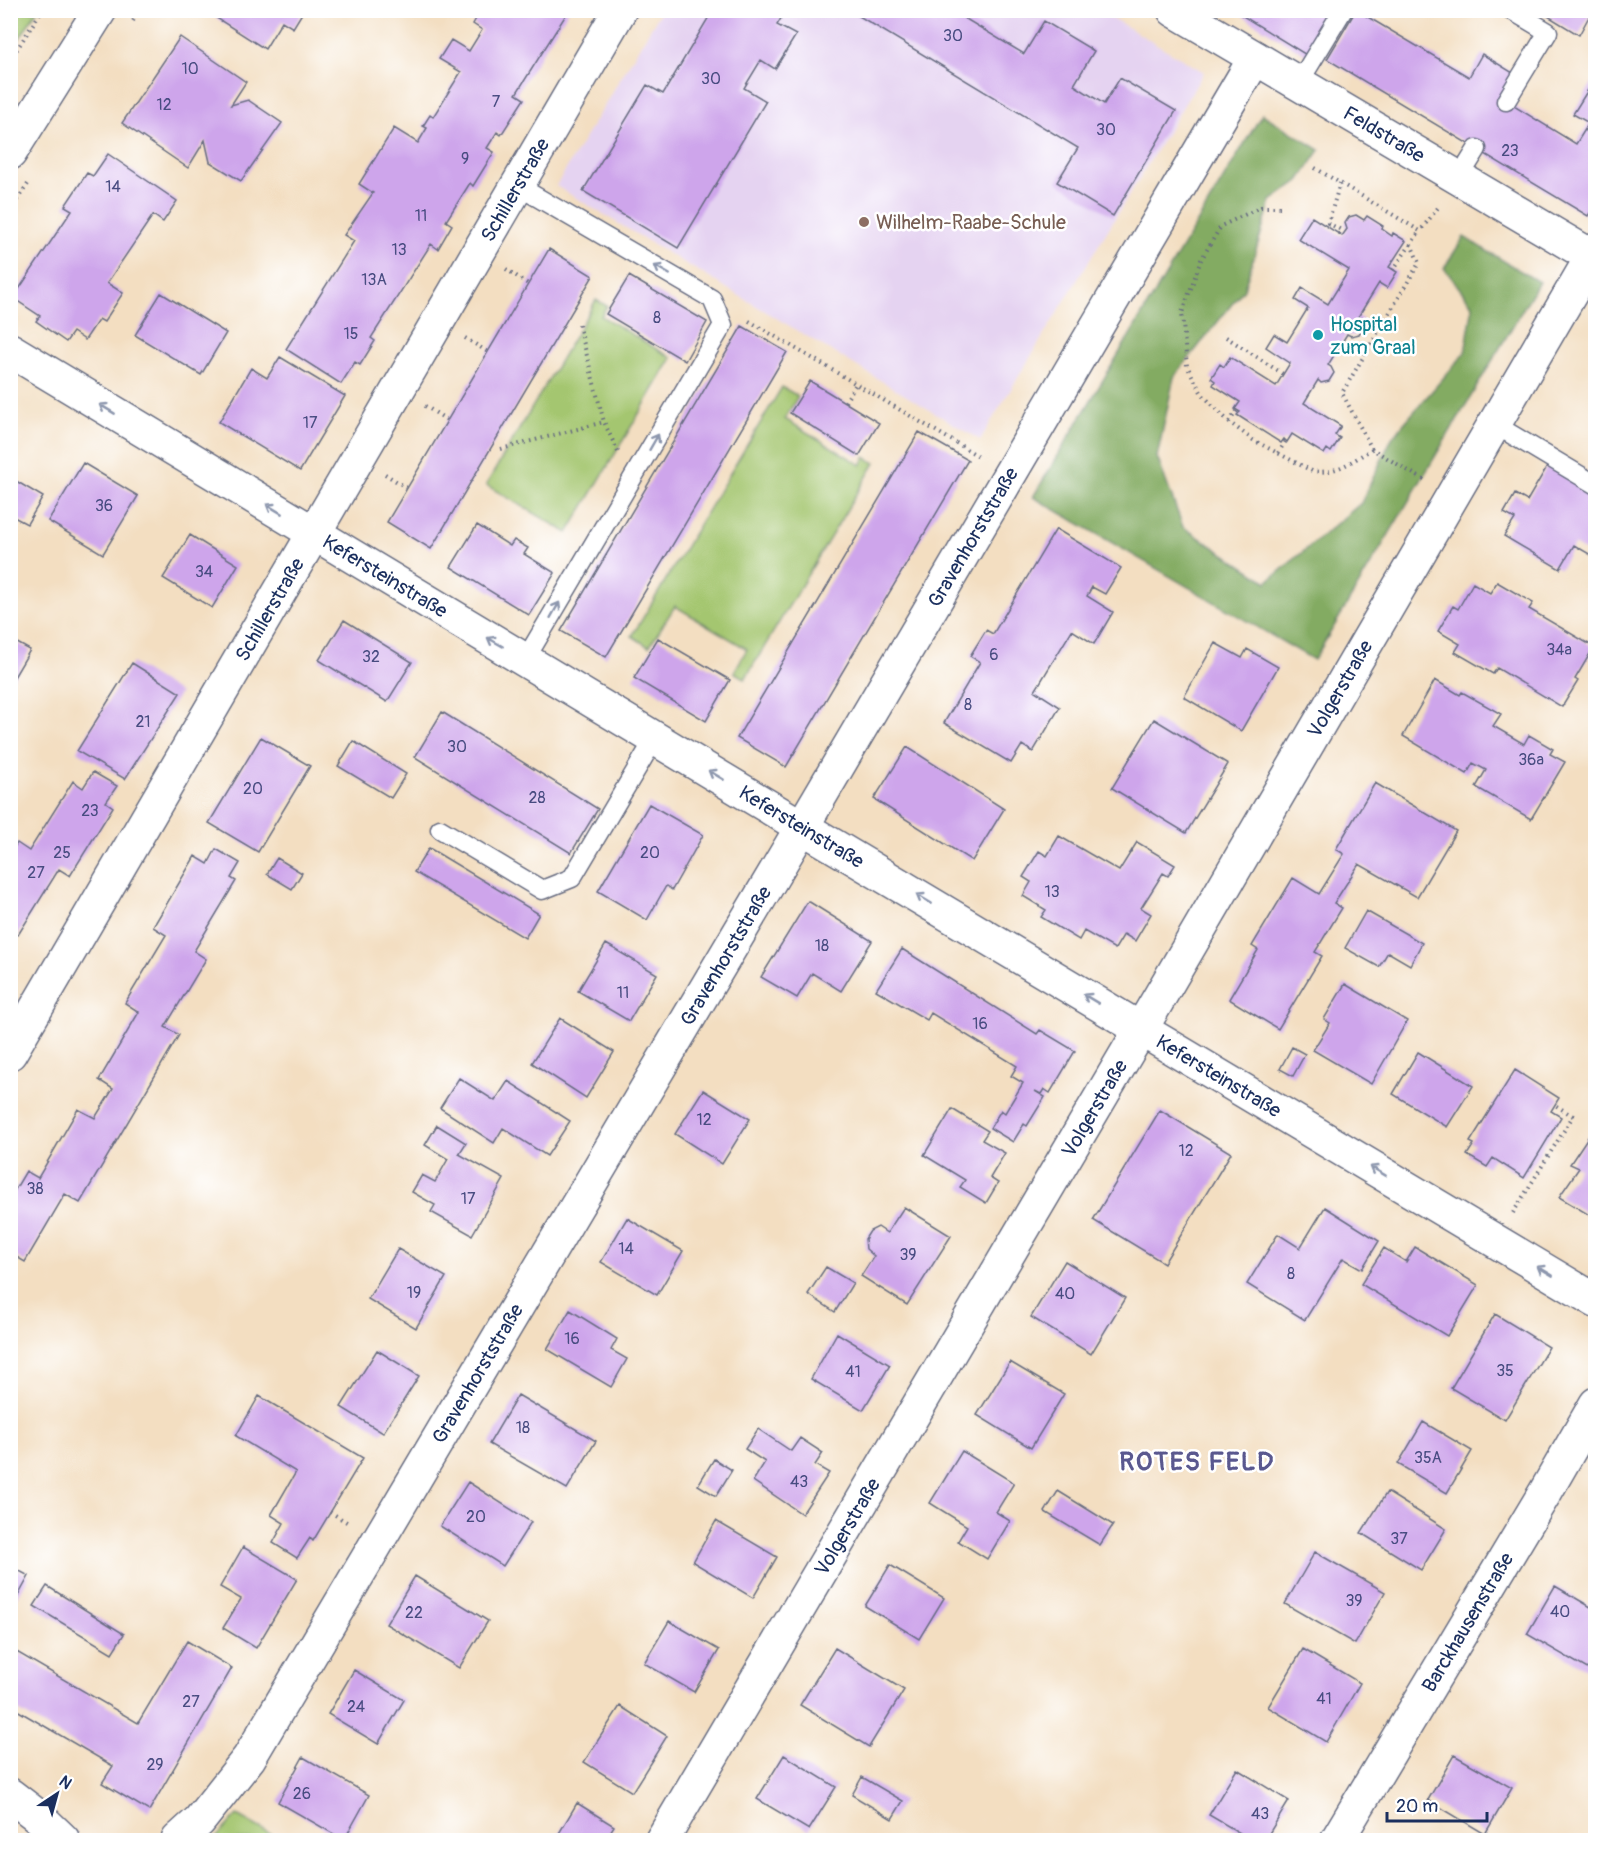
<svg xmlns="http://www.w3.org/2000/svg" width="1606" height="1851" font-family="Pangolin,sans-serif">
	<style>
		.built { fill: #e5d3f1 }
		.green { fill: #a4c66f; stroke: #607a66; stroke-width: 1.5 }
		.forest { fill: #83ab62; stroke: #4f6d60; stroke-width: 1.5 }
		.building { fill: #cea5eb }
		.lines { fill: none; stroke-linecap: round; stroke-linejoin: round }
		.service-casing { stroke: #676c81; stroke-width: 21 }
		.minor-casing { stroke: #676c81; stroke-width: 36 }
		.tertiary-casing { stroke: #676c81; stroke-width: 36 }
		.path { stroke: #676c81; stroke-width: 4; stroke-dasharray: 1.5 4.5; stroke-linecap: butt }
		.service { stroke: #fff; stroke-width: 18 }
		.minor { stroke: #fff; stroke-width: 33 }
		.tertiary { stroke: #fff; stroke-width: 33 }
		.oneway { stroke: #8d97ae }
		.education-dot { fill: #8d6e63; stroke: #fff; stroke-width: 2 }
		.culture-dot { fill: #0f9aa8; stroke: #fff; stroke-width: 2 }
		.labels { text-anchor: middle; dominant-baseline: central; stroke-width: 5; stroke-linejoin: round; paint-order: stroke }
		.number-label { font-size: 16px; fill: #484c81 }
		.street-label { font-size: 20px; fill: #1b2f5e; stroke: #fff }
		.education-label { font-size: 20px; fill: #785e54; stroke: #fff; text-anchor: start }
		.culture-label { font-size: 20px; fill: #0d838f; stroke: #fff; text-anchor: start }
		.district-label { font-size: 26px; font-weight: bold; letter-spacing: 1.5px; fill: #5a588f; stroke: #fff }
	</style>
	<rect width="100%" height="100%" fill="#fff"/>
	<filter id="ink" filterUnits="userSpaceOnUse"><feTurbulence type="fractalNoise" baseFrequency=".0167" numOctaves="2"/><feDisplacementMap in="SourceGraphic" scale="12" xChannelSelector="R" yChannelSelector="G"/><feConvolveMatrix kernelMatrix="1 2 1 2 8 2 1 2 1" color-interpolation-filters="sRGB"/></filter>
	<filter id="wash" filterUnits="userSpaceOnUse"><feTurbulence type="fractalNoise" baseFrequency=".008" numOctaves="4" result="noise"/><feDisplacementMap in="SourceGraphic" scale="24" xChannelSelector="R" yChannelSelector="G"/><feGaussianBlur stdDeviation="1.35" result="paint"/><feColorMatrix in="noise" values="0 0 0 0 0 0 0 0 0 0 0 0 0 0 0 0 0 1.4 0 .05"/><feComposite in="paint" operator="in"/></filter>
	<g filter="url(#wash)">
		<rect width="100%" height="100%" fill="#f3dec1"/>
		<path class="built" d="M661,11H1100L1204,72L980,440L556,186Z"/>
		<path class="green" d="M11,10L37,11L11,52L10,11Z
			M596,300L607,306L601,316L672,358L568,533L486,485Z
			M782,387L798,396L785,419L861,465L865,457L875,463L745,679L734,672L747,649L675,606L649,647L632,636Z
			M237,1815L281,1840H214Z"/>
		<path class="forest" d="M1262,114L1320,150L1299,181L1271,201L1244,289L1174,377L1157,457L1183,527L1267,582L1361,503L1393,436L1465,353L1473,306L1444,268L1464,237L1539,282L1314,660L1033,497Z"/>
		<g id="blocks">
			<path class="building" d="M204,10H304L293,28L282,21L265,49Z
				M481,10H569L516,94L524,99L501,135L497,132L487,148L494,152L473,186L470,183L446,221L452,225L438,249L431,244L371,338L375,341L360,365L355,362L341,384L286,349L354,241L344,235L373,193L359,184L394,128L418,143L427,128L423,126L430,115L433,117L461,72L439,59L451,40L469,51L482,30L473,24Z
				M713,10H786L777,25L796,35L775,69L761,60L744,88L766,101L678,248L583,191L647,85L663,94Z
				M849,10H951L1024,54L1044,21L1094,51L1074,85L1104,104L1120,78L1176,111L1113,216L1057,182L1078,148Z
				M1233,10H1331L1335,12L1308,56Z
				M1356,10L1469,77L1482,54L1518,76L1504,100L1576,144L1589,123L1573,114L1596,77V204L1588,216L1327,59Z
				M1538,10H1591L1592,11L1579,35Z
				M180,37L246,82L231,105L248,100L282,123L241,181L210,162L205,140L188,168L122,123Z
				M108,154L177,201L163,222L153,215L107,283L123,293L104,322L99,319L85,340L73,332L66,342L36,321L40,316L13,298L72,210L65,206L87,173L93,176Z
				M1356,215L1364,220L1367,216L1383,226L1382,229L1392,236L1393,233L1406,241L1389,267L1397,272L1387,288L1379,283L1358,317L1362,319L1364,326L1359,334L1351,336L1347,334L1328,365L1331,367L1334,373L1329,381L1321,383L1318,380L1304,403L1341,426L1335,435L1340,438L1331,452L1327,449L1324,454L1292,434L1287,442L1284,439L1281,443L1237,415L1240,412L1235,409L1240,402L1213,385L1215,381L1211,378L1220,364L1224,367L1230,357L1276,386L1290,363L1266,347L1274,334L1287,342L1308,308L1295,300L1302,288L1328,304L1349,270L1298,239L1312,217L1342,236L1347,229L1345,223L1349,217Z
				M549,249L593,276L431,549L387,522Z
				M629,276L707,322L685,361L606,314Z
				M161,293L226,333L201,375L135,335Z
				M742,326L787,352L606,657L561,631Z
				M280,357L345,396L300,471L219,422L251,368L267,378Z
				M810,381L879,423L859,456L790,413Z
				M919,432L968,460L786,767L737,738Z
				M83,463L138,496L103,554L48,521Z
				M1548,465L1596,493V558L1574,545L1560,569L1504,536L1515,519L1504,513L1515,494L1527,501Z
				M16,481L43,497L27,524L10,515V484L14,486Z
				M477,525L510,546L514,540L528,548L524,554L555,573L529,615L451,567Z
				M1056,529L1121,568L1105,594L1092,587L1087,596L1113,612L1094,644L1072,630L1035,691L1060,707L1033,752L1022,745L1011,763L944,723L980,662L970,656L986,630L993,634Z
				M190,535L238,565L212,608L163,578Z
				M1497,582L1533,603L1529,609L1594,647L1575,679L1578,681L1562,707L1497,668L1493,674L1455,652L1460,644L1438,631L1453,606L1458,609L1473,583L1490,593Z
				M344,620L412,662L387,702L319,660Z
				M658,638L730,680L706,721L634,678Z
				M10,639L30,650L10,684Z
				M1215,643L1242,658L1247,649L1278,667L1241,731L1184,697Z
				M132,663L180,693L125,779L77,751Z
				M1435,680L1460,695L1462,692L1501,714L1493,726L1524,744L1529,735L1553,749L1550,754L1565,762L1531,819L1476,787L1486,770L1473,763L1467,774L1403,736Z
				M442,712L598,809L571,853L415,757Z
				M1154,719L1228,764L1186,833L1112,788Z
				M261,737L310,766L258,852L209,823Z
				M353,741L406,774L391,798L338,766Z
				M907,747L1004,809L972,861L874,799Z
				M93,772L117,786L106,802L113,807L70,876L59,869L18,935L10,931V853L17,843L29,851L73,781L83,788Z
				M1375,783L1456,831L1417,897L1359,864L1334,903L1342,908L1315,952L1322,956L1278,1029L1229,999L1258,950L1252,946L1293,878L1319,894L1344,854L1336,849Z
				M649,804L703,835L672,890L666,886L647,920L598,891Z
				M1059,836L1119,871L1137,842L1175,865L1168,876L1163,873L1141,908L1151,914L1135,941L1124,934L1115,949L1084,931L1079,940L1041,917L1046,910L1023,896L1031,882L1023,877L1039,851L1047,856Z
				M429,848L539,914L525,938L414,872Z
				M216,849L240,863L231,878L236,881L194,951L206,959L165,1027L179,1035L80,1203L65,1194L25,1262L15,1256L10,1263V1198L26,1171L38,1178L78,1109L95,1118L113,1089L99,1080L139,1012L125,1003L166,935L153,927L195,856L208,864Z
				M277,858L302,873L292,889L267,874Z
				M808,901L872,941L841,991L812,973L797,998L761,977Z
				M1366,911L1422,943L1410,965L1388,952L1379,967L1345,948Z
				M606,944L657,974L629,1021L578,991Z
				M902,949L1037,1034L1040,1030L1075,1051L1050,1093L1044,1089L1041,1094L1035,1091L1045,1097L1027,1126L1024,1124L1013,1142L990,1128L1001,1110L1005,1113L1023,1083L1011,1076L1017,1066L931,1013L927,1020L876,990Z
				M1345,984L1407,1021L1371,1084L1313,1050L1330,1023L1324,1019Z
				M560,1018L614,1052L586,1098L532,1063Z
				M1292,1047L1305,1054L1293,1076L1280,1069Z
				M1418,1052L1473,1086L1447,1127L1393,1094Z
				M1515,1070L1559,1098L1551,1111L1561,1117L1524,1178L1493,1158L1487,1167L1467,1155L1474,1144L1470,1142Z
				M459,1078L495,1101L508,1081L570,1121L547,1156L503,1128L494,1143L440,1108Z
				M703,1090L750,1119L722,1164L675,1134Z
				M952,1109L988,1131L982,1140L1005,1153L990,1178L998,1183L986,1203L960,1187L965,1180L924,1155Z
				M1160,1110L1231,1153L1164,1263L1093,1220Z
				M437,1125L466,1143L459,1154L504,1179L472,1235L431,1212L435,1205L412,1192L422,1175L435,1182L448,1159L425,1145Z
				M1596,1125V1219L1559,1197L1579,1168L1570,1164Z
				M904,1207L951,1236L907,1305L861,1276L874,1256L866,1249L865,1239L870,1231L878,1227L887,1233Z
				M1325,1207L1379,1241L1362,1269L1343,1258L1305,1320L1247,1284L1278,1234L1300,1248Z
				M627,1218L683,1251L657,1295L601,1262Z
				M1415,1247L1478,1285L1447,1336L1361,1284L1384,1248L1406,1262Z
				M398,1249L446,1277L416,1328L368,1299Z
				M1065,1261L1125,1298L1091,1354L1031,1317Z
				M826,1267L853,1283L835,1312L808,1294Z
				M570,1310L617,1339L611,1350L627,1359L611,1387L547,1349Z
				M1495,1314L1549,1347L1505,1420L1451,1388Z
				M837,1333L890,1365L863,1410L811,1379Z
				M377,1350L419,1376L383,1433L341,1407Z
				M1010,1362L1064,1394L1031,1448L977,1415Z
				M518,1395L596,1441L567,1489L489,1444Z
				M259,1396L363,1458L313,1541L310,1538L297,1558L273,1543L284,1523L271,1515L296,1472L236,1436Z
				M1423,1422L1472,1451L1447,1493L1398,1464Z
				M758,1429L791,1451L800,1438L823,1453L815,1465L829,1473L802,1514L753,1481L765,1462L745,1449Z
				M962,1451L1014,1483L996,1512L1010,1521L987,1559L958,1541L967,1526L930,1503Z
				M714,1459L732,1470L716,1496L698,1485Z
				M468,1482L531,1522L503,1566L440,1526Z
				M1058,1491L1113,1525L1100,1545L1045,1512Z
				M1387,1492L1446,1529L1421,1570L1361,1533Z
				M716,1521L777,1557L753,1598L693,1562Z
				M243,1547L297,1579L256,1648L223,1628L241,1599L220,1587Z
				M1315,1552L1385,1592L1355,1644L1285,1604Z
				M890,1565L944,1598L919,1639L865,1606Z
				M10,1566L29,1576L17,1598L10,1594Z
				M415,1576L488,1621L459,1668L386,1624Z
				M47,1586L124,1634L112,1653L34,1606Z
				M1555,1586L1596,1610V1674L1527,1634Z
				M669,1621L719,1650L694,1692L644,1663Z
				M187,1641L232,1668L149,1811L102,1783L113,1766L10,1706V1648L138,1723Z
				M835,1648L904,1690L869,1747L800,1705Z
				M1303,1649L1360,1683L1326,1742L1268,1707Z
				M354,1670L404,1700L378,1744L328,1714Z
				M620,1706L667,1736L632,1792L584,1762Z
				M784,1755L836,1787L809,1830L757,1799Z
				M1454,1755L1512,1788L1485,1834L1428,1800Z
				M303,1757L369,1795L344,1840L278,1802Z
				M1237,1769L1289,1801L1265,1840H1252L1209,1815Z
				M862,1777L903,1801L892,1819L852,1795Z
				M577,1803L614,1826L605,1840H555Z"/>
		</g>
	</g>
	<g filter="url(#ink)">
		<use href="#blocks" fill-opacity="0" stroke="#676c81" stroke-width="1.5"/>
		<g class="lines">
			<g class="service-casing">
				<path id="service" d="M1298,84L1343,10
					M1506,101L1548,32L1511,10
					M1459,178L1477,149
					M518,186L712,299L723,325L525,660
					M1494,424L1596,485
					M440,829L542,890L572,878L655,738"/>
			</g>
			<g class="minor-casing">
				<g id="minor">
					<path id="s1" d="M1174,10L1596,259"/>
					<path id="s2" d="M10,350L802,827L1596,1301"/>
					<path id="s3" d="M10,1053L620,10"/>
					<path d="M10,1795L40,1818L63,1840"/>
					<path id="s4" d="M178,1840L199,1821L249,1758L802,827L1255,58"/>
					<path id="s5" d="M662,1840L1141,1029L1596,250"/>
					<path id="s6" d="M1337,1840L1546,1491L1596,1404"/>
				</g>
			</g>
			<g class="tertiary-casing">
				<path id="tertiary" d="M10,153L100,10"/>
			</g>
			<path class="path" d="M133,21L140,10
				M10,60L42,10
				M1315,168L1420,231L1440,205
				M1280,207H1261L1221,226L1201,260L1182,313L1187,366L1202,394L1229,422L1253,440L1312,471C1336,475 1352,461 1372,449L1424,480
				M10,210L30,181
				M1339,234L1341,230L1328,223L1340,183
				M506,269L528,284
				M1393,270L1420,231
				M749,321L980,457
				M579,325L604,422
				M1226,337L1283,374
				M465,338L488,352
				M845,402L856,384
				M425,406L447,420
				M1229,422L1237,411
				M501,449L604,422L618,452
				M1372,449L1342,393L1419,263L1411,244
				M1278,453L1286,441
				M385,474L407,488
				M1513,1213L1573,1116L1555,1105
				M330,1512L350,1524"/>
			<use href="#service" class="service"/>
			<use href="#minor" class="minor"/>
			<use href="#tertiary" class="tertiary"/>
		</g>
		<defs><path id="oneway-shaft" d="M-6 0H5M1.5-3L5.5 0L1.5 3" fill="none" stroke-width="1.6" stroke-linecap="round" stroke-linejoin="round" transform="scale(1.5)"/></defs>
		<g class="oneway">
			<use href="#oneway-shaft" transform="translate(662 270) rotate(-150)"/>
			<use href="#oneway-shaft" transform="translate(107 409) rotate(-149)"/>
			<use href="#oneway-shaft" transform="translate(654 442) rotate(-60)"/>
			<use href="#oneway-shaft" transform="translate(274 509) rotate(-149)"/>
			<use href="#oneway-shaft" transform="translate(555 610) rotate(-60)"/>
			<use href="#oneway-shaft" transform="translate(495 642) rotate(-150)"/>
			<use href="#oneway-shaft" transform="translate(716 775) rotate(-149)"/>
			<use href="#oneway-shaft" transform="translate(924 899) rotate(-149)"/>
			<use href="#oneway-shaft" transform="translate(1091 999) rotate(-149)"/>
			<use href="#oneway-shaft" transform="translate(1378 1171) rotate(-149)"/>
			<use href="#oneway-shaft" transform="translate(1545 1271) rotate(-149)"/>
		</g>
	</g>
	<circle class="education-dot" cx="864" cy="222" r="6"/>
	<circle class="culture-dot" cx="1318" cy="335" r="6"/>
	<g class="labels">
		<g class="number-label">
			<text x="953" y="36">30</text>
			<text x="190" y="69">10</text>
			<text x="711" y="79">30</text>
			<text x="496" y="102">7</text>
			<text x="164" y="105">12</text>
			<text x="1106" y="130">30</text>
			<text x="1510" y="151">23</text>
			<text x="465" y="159">9</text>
			<text x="113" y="187">14</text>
			<text x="421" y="216">11</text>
			<text x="399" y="250">13</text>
			<text x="374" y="280">13A</text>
			<text x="657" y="318">8</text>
			<text x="351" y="334">15</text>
			<text x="310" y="423">17</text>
			<text x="104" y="506">36</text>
			<text x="204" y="572">34</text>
			<text x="1559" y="650">34a</text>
			<text x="994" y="655">6</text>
			<text x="371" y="657">32</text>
			<text x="968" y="705">8</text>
			<text x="143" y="722">21</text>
			<text x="457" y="747">30</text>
			<text x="1531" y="760">36a</text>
			<text x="253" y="789">20</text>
			<text x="537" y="798">28</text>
			<text x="90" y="811">23</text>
			<text x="62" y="853">25</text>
			<text x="650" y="853">20</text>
			<text x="36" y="873">27</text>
			<text x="1052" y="892">13</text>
			<text x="822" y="946">18</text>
			<text x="623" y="993">11</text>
			<text x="980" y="1024">16</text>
			<text x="704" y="1120">12</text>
			<text x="1186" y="1151">12</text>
			<text x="35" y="1189">38</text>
			<text x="468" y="1199">17</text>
			<text x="626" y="1249">14</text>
			<text x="908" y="1255">39</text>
			<text x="1291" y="1274">8</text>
			<text x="414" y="1293">19</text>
			<text x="1065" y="1294">40</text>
			<text x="572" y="1339">16</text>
			<text x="1505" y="1371">35</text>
			<text x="853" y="1372">41</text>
			<text x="523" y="1428">18</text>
			<text x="1428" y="1458">35A</text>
			<text x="799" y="1482">43</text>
			<text x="476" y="1517">20</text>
			<text x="1399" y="1539">37</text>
			<text x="1354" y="1601">39</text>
			<text x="1560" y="1612">40</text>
			<text x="414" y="1613">22</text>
			<text x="1324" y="1699">41</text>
			<text x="191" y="1702">27</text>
			<text x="356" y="1707">24</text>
			<text x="155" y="1765">29</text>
			<text x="302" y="1794">26</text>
			<text x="1260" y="1814">43</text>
		</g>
		<g class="street-label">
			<text stroke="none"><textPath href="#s1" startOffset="244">Feldstraße</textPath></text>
			<text stroke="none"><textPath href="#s3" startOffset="1000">Schillerstraße</textPath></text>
			<text stroke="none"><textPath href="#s4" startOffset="1528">Gravenhorststraße</textPath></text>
			<text stroke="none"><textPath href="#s2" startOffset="438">Kefersteinstraße</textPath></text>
			<text stroke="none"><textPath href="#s3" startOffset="514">Schillerstraße</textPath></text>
			<text stroke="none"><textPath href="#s5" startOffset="1336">Volgerstraße</textPath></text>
			<text stroke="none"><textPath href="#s2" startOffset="924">Kefersteinstraße</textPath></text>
			<text stroke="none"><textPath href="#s4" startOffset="1042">Gravenhorststraße</textPath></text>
			<text stroke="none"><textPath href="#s2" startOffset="1410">Kefersteinstraße</textPath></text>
			<text stroke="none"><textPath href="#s5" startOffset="850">Volgerstraße</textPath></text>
			<text stroke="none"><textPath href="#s4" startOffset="556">Gravenhorststraße</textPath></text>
			<text stroke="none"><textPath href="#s5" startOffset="364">Volgerstraße</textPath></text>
			<text stroke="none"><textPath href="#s6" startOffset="254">Barckhausenstraße</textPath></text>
		</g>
		<g class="education-label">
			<text x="876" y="222">Wilhelm-Raabe-Schule</text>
		</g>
		<g class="culture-label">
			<text x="1330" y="324">Hospital<tspan x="1330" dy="23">zum Graal</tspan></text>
		</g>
		<g class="district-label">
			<text x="1197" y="1462">ROTES FELD</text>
		</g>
	</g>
	<rect width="1606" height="1851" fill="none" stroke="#fff" stroke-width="36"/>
	<g transform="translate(57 1794) rotate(36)" stroke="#ffffff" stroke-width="4.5" paint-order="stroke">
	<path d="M0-4.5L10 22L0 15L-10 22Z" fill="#1b2f5e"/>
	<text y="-9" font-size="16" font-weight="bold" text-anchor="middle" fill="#1b2f5e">N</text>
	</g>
	<path d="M1387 1812v9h100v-9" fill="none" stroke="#1b2f5e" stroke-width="3"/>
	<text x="1396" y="1812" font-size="18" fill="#1b2f5e" stroke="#ffffff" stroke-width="4.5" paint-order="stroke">20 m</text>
</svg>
